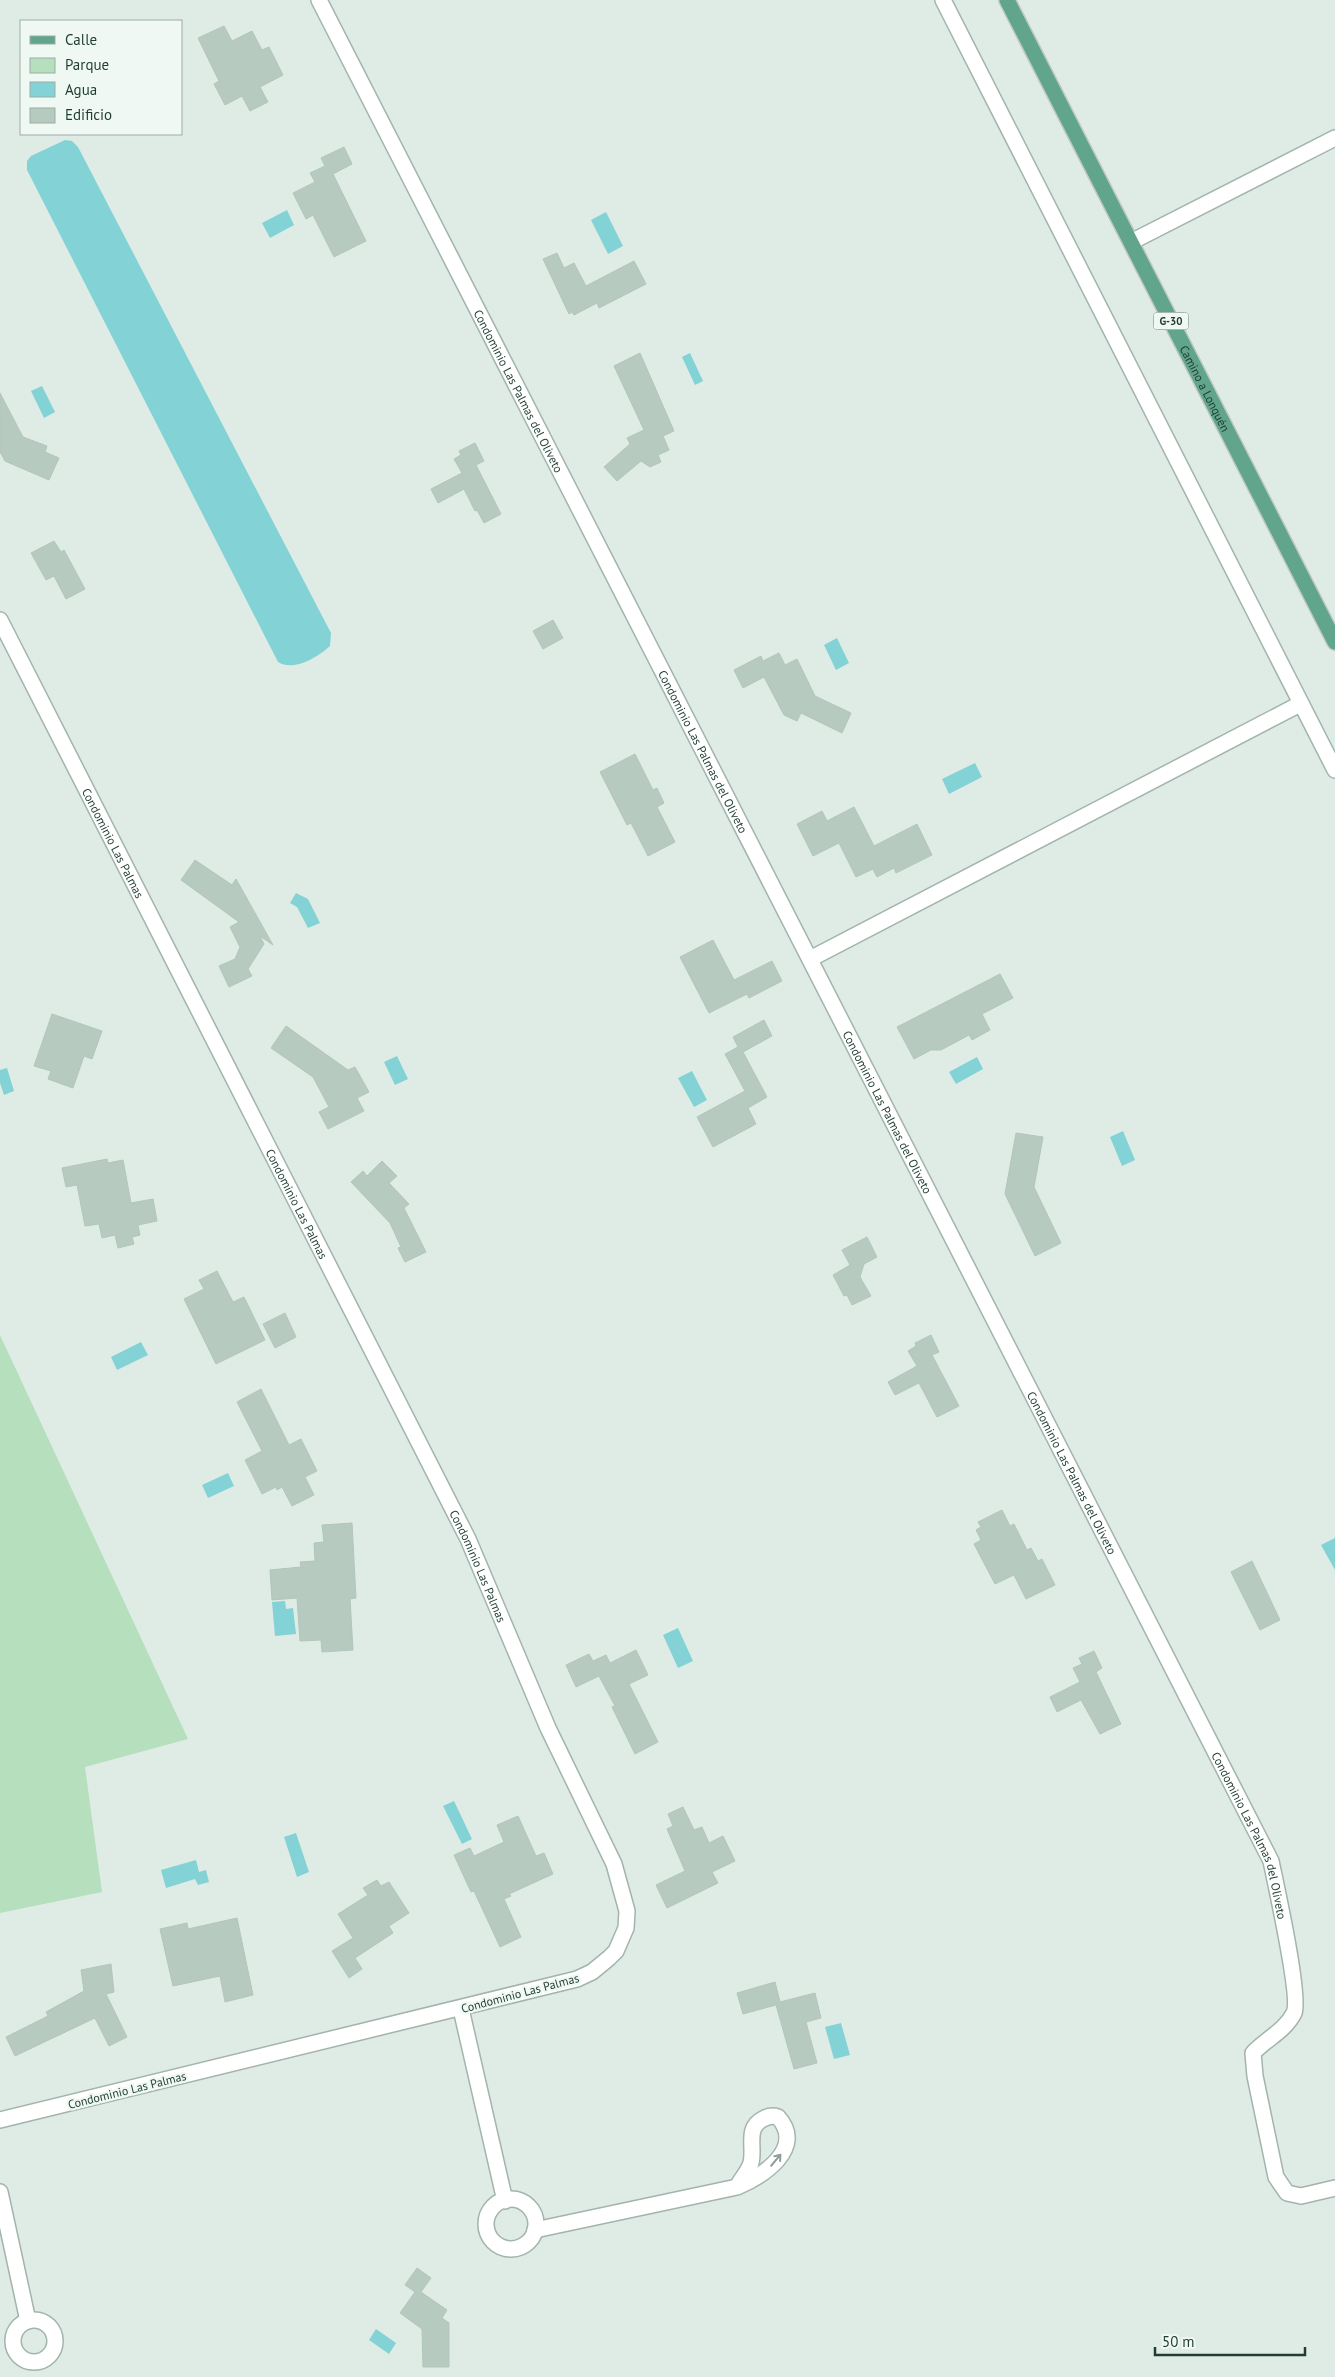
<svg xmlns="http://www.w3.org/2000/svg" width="1335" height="2377" font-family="'PT Sans',sans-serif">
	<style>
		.green { fill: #b6dfbd }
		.water { fill: #82d2d6 }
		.building { fill: #b7cac0; stroke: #b1c6bb }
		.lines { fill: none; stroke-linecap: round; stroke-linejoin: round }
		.street-casing { stroke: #a2b4ac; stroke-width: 18 }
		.primary-casing { stroke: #c0c9c6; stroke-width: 18 }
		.street { stroke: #fff; stroke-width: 15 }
		.primary { stroke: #60a58c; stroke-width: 15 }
		.oneway { stroke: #8f9e98 }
		.labels { text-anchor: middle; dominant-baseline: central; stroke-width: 4.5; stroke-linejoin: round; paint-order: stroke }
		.shield { fill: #f0f8f3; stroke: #5e756c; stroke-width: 1 }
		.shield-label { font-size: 11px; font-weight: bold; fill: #1f3d32 }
		.street-label { font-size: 12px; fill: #1f3d32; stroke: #f0f8f3 }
	</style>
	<rect width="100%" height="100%" fill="#dfece5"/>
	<path class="green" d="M0,1335L188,1739L85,1767L102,1892L0,1913Z"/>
	<path class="water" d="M65,140L72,141L78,147L331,633L330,646C318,657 294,672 278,662L27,170V161L31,156Z
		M287,210L294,225L270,238L262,223Z
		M606,212L623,246L608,254L591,220Z
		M690,353L703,381L695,385L682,357Z
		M42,386L55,412L44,418L31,391Z
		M837,638L849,663L836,670L824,645Z
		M975,763L982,777L949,794L942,779Z
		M296,893L308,899L320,923L308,928L297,907L290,903Z
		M397,1056L408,1079L395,1085L384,1062Z
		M977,1057L983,1069L956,1084L949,1072Z
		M7,1068L14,1091L4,1095L0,1083V1070Z
		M692,1071L707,1100L694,1107L678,1078Z
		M1123,1131L1135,1160L1122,1166L1110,1137Z
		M141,1342L148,1355L117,1370L111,1357Z
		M228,1473L234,1486L208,1498L202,1485Z
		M1335,1538V1570L1321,1545Z
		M285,1601L286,1609L293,1608L296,1634L275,1636L272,1602Z
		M678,1628L693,1661L678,1668L663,1635Z
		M454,1801L472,1839L462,1844L443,1806Z
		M296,1833L309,1872L297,1877L284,1837Z
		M196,1860L199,1872L206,1870L209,1882L198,1885L195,1879L166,1888L161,1870Z
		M841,2023L850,2055L834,2059L825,2027Z
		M376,2329L396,2343L389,2354L369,2340Z"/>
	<path class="building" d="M224,26L232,41L252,31L262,50L269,47L283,75L260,87L268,102L250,111L242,96L225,105L214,84L219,81L198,38Z
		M344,147L352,164L333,174L366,241L334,257L313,215L306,219L293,193L315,182L310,173L325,166L321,158Z
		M557,253L564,268L574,263L586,286L634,261L646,284L599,308L597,303L574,315L572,312L569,314L543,259Z
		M640,353L674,431L663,436L669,450L658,455L661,462L650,467L641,461L617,481L604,467L630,444L627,438L644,430L614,366Z
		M0,393L23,437L47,446L45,452L59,458L49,480L5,461L0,452Z
		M475,443L484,461L476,465L501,514L484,523L477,510L475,511L464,489L438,503L431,489L462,473L454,459L461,455L459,451Z
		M54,541L61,552L64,550L85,589L66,599L54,576L46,580L31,553Z
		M553,620L563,638L543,649L533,631Z
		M779,653L785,665L797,659L815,696L851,713L842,733L801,713L797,721L784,715L764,677L743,688L734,670L761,656L763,661Z
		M635,754L653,790L657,788L664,803L657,807L675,842L648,856L631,823L627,825L600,772Z
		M854,807L874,846L917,824L932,855L896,873L894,868L877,877L873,869L856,877L839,843L813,856L797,824L822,811L827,821Z
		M195,860L232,885L236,879L273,945L260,936L264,944L248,969L252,976L229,987L219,966L235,959L240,947L230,927L239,922L181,880Z
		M713,940L734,980L772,961L782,981L749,998L747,994L709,1013L680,957Z
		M1000,974L1013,998L982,1014L990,1030L972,1040L969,1035L941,1050H931L914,1059L897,1027Z
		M52,1014L102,1031L92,1059L84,1056L73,1088L48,1079L51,1071L34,1066Z
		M764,1020L772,1036L743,1052L767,1097L748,1108L756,1124L713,1147L697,1117L745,1091L725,1054L738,1047L733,1037Z
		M286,1026L348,1070L355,1067L369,1092L357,1098L364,1111L328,1129L319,1112L329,1107L313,1077L271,1048Z
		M1016,1133L1043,1137L1034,1187L1061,1243L1035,1256L1005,1194Z
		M107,1159L108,1163L123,1160L131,1203L153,1199L157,1221L138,1225L140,1235L132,1237L134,1244L118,1248L115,1235L102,1238L99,1224L85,1226L77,1185L66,1187L62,1168Z
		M382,1161L397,1176L389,1183L409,1204L404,1208L426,1252L405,1262L398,1248L401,1247L390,1223L351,1182L363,1171L367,1176Z
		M867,1237L877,1257L864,1264L860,1277L871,1296L852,1305L847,1295L844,1296L833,1275L850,1265L842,1250Z
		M217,1271L233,1302L244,1297L265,1340L216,1364L184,1299L204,1289L199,1280Z
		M285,1313L296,1337L275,1348L263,1324Z
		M931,1335L939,1352L932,1355L959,1406L937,1417L919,1383L895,1395L888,1382L917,1366L908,1351L916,1346L915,1343Z
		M261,1389L289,1445L301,1439L317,1471L305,1477L314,1495L292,1506L282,1487L277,1490L276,1487L262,1494L245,1460L262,1451L237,1402Z
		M1002,1510L1010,1526L1014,1524L1027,1550L1031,1548L1038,1561L1042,1559L1055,1585L1026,1599L1014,1575L995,1584L974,1544L981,1540L976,1530L981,1527L978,1522Z
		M352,1523L356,1598L350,1599L353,1650L322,1652L321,1640L300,1641L297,1598L272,1600L270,1570L301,1567L300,1562L315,1561L314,1543L324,1542L322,1525Z
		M1252,1561L1280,1620L1260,1630L1231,1572Z
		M636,1650L648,1675L629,1684L658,1742L635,1754L612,1707L615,1706L599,1676L576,1687L566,1665L589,1654L593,1661L606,1655L610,1663Z
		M1094,1651L1102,1668L1096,1672L1121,1724L1100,1734L1081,1700L1057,1712L1050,1697L1080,1682L1073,1668L1082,1664L1079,1658Z
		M683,1807L694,1830L702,1827L709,1843L723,1836L735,1861L712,1872L718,1883L667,1908L656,1885L685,1871L667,1829L673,1826L668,1814Z
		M518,1816L536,1856L544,1853L553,1874L509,1894L511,1896L504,1899L521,1937L500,1947L474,1891L471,1892L454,1855L470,1848L474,1856L504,1842L497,1825Z
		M377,1880L381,1886L389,1882L409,1913L389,1926L393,1933L355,1958L362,1969L349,1978L332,1951L353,1938L338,1914L368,1895L363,1888Z
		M237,1918L253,1995L225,2002L220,1976L173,1986L160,1929L187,1923L188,1929Z
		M111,1964L114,1992L106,1994L127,2037L109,2046L95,2018L15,2056L6,2037L48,2016L46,2012L84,1991L81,1970Z
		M775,1982L780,2002L815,1993L821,2018L806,2022L817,2063L794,2069L776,2005L743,2014L737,1993Z
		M417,2268L431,2278L421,2292L447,2310L442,2318L449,2323V2367H423L422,2329L400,2313L415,2292L405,2285Z"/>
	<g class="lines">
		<g class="street-casing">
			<g id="street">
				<path id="s1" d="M319,0L1271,1861C1276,1885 1301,1998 1294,2013C1285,2031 1266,2039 1253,2053L1255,2076L1276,2177L1287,2193L1301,2196L1335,2188"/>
				<path d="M943,0L1335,770"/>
				<path d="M1131,242L1335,138"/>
				<path id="s2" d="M0,620L468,1539L548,1728L614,1864L627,1911L626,1928L616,1951L609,1958L592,1972L577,1979L0,2120"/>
				<path d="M810,959L1300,704"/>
				<path d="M461,2009L505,2201"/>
				<path d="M0,2192L28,2321"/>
				<circle cx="511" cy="2224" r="25"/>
				<path d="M535,2230L737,2187C763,2176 806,2148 778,2117C772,2115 768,2116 763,2119C745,2128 755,2147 751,2163C748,2172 741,2179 737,2187"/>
				<circle cx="34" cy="2341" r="21"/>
			</g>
		</g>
		<g class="primary-casing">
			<g id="primary">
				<path id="s3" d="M1007,0L1335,642"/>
			</g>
		</g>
		<use href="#street" class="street"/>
		<use href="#primary" class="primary"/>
	</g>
	<defs><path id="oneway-shaft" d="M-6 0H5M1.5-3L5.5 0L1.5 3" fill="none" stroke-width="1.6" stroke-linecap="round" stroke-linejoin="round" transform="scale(1.25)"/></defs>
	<use class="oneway" href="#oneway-shaft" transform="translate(776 2160) rotate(-50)"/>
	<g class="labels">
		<rect class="shield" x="1153.5" y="312.5" width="35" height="17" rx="4"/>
		<g class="shield-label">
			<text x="1171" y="321">G-30</text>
		</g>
		<g class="street-label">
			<text stroke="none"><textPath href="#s3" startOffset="436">Camino a Lonquén</textPath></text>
			<text stroke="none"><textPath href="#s1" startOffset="439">Condominio Las Palmas del Oliveto</textPath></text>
			<text stroke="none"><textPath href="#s1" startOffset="844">Condominio Las Palmas del Oliveto</textPath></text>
			<text stroke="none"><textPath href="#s2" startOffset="250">Condominio Las Palmas</textPath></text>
			<text stroke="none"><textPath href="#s1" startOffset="1249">Condominio Las Palmas del Oliveto</textPath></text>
			<text stroke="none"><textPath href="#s2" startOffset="655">Condominio Las Palmas</textPath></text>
			<text stroke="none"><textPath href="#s1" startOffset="1654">Condominio Las Palmas del Oliveto</textPath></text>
			<text stroke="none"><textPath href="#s2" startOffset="1060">Condominio Las Palmas</textPath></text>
			<text stroke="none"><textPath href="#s1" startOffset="2059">Condominio Las Palmas del Oliveto</textPath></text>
			<text transform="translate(520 1993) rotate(-15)">Condominio Las Palmas</text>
			<text transform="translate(127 2090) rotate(-14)">Condominio Las Palmas</text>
		</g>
	</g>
	<rect x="20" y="20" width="162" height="115" fill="#f0f8f3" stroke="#9cada6"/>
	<rect x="30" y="36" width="25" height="8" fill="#60a58c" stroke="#9cada6"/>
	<text x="65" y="45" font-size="15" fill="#1f3d32">Calle</text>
	<rect x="30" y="58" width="25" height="15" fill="#b6dfbd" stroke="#9cada6"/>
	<text x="65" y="70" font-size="15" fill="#1f3d32">Parque</text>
	<rect x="30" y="82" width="25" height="15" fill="#82d2d6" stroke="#9cada6"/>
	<text x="65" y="95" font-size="15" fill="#1f3d32">Agua</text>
	<rect x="30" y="108" width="25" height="15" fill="#b7cac0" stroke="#9cada6"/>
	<text x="65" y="120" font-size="15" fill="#1f3d32">Edificio</text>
	<path d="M1155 2347v8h150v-8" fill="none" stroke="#1f3d32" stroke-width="2.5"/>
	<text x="1162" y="2347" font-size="15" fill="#1f3d32" stroke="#f0f8f3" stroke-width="4" paint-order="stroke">50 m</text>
</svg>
